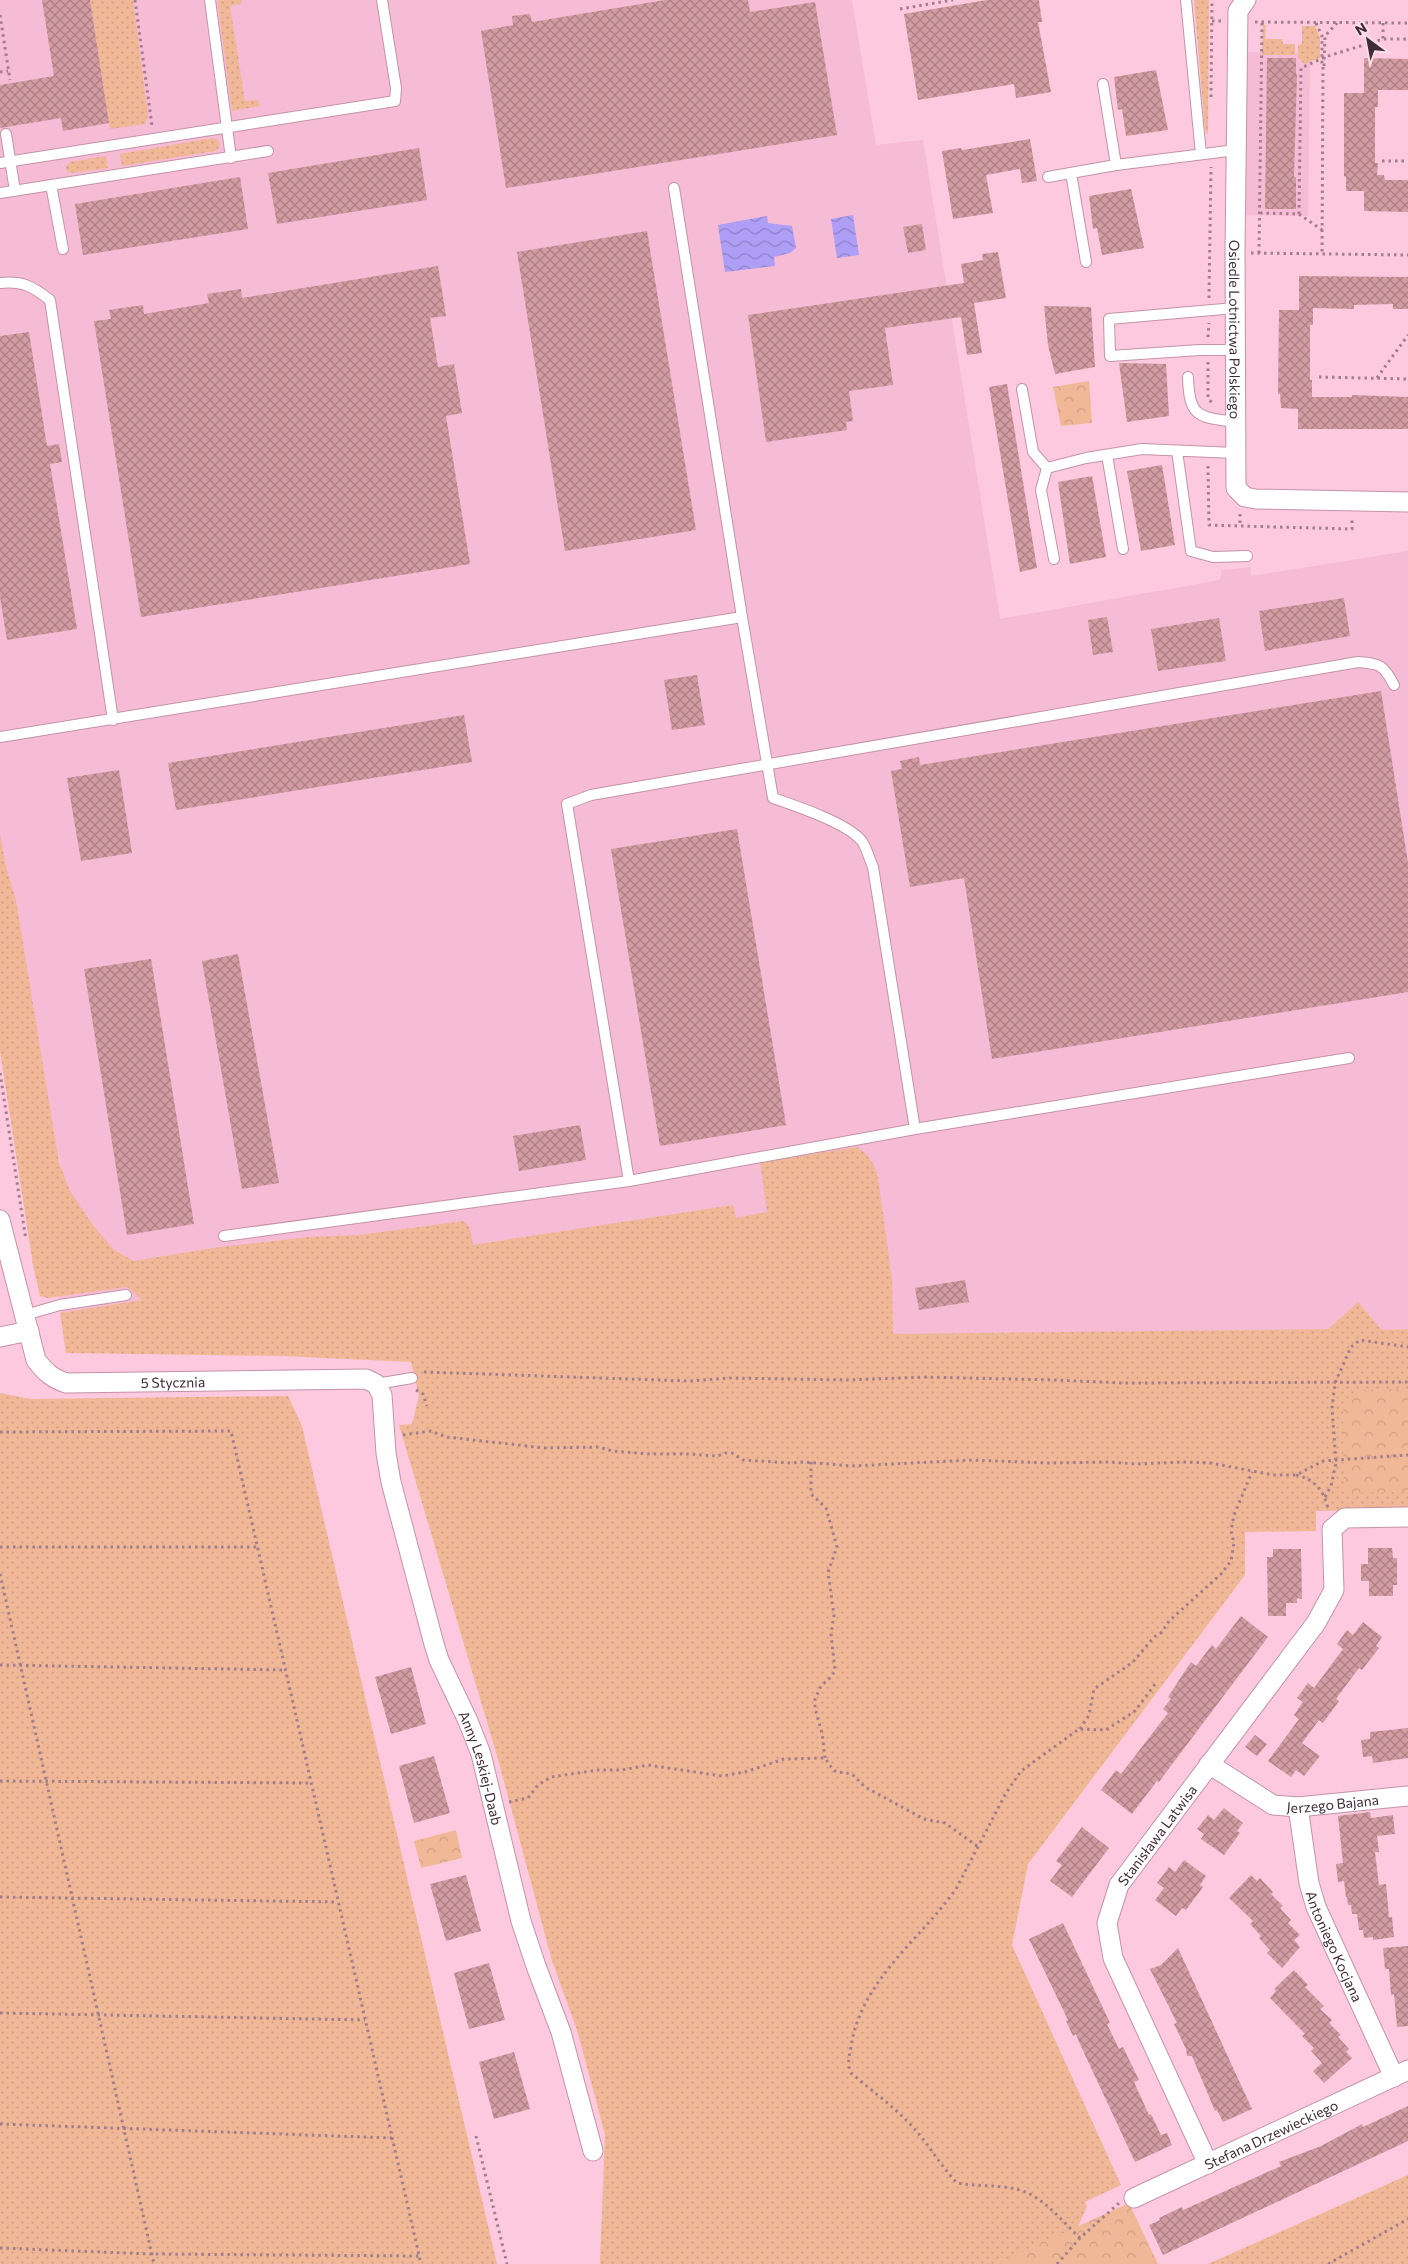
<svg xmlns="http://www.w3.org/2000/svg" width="1408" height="2264" font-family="Commissioner,sans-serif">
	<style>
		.built { fill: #f6bbd5 }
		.grass { fill: url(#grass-dots) }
		.park { fill: url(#park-crowns) }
		.water { fill: url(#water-waves) }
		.building { fill: url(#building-cross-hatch) }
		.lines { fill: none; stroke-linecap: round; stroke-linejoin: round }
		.service-casing { stroke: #c493a8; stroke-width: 12 }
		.minor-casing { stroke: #c493a8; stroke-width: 21 }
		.path { stroke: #a27e8d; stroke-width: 3; stroke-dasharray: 2.5 4; stroke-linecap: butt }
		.service { stroke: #fff; stroke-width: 10 }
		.minor { stroke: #fff; stroke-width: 19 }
		.labels { text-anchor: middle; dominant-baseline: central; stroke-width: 5; stroke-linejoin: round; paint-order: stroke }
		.street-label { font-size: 14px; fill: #3f2b34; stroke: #fdddea }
	</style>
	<defs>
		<pattern id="grass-dots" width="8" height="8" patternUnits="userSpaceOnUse" patternTransform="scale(1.25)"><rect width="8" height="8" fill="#f1b897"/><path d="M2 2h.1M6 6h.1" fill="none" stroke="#d09e83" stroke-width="1.8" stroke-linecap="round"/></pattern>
		<pattern id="park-crowns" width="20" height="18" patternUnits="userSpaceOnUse" patternTransform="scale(1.25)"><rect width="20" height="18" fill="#f1b897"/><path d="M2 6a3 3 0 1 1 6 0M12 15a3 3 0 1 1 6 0" fill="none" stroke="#d09e83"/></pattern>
		<pattern id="water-waves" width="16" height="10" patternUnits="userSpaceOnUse" patternTransform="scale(1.25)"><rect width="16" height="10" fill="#ae9ef6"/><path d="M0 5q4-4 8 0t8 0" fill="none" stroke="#8f81c8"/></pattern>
		<pattern id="building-cross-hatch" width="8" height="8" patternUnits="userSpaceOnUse" patternTransform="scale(1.25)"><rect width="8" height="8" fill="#d29ca2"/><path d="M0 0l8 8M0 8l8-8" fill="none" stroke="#ac7f85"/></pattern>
	</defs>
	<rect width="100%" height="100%" fill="#fdc9df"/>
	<path class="built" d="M0,0H852L876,145L923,140L1000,619L1220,580L1222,570L1251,567V576L1408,551V1329L1382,1330L1358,1302L1328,1329L67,1350L0,936Z
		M1246,52L1310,53L1308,216L1245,215Z"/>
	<path class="grass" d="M90,0H133L148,116L145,124L110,129Z
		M219,0H242L241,4L230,6L245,101L258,100L260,106L232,111L218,4Z
		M1194,0H1209L1208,135L1205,129Z
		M1263,25H1266L1265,39H1282L1283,44H1295V55H1262Z
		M1302,26H1315L1320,37V58L1304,64L1298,57V45L1302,44Z
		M213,138L218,140L220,145L218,149L215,151L122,166L120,154Z
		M106,156L108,168L71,173L66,170V166L70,162Z
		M0,834L6,867L16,900L59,1163L70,1191L92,1224L114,1250L134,1261L213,1248L308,1237L360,1235L463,1221C472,1226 471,1235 473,1245L733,1205L736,1218L767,1212L760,1162L857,1147C870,1156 874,1163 878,1178L892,1279L893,1334L1328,1329L1358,1302L1382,1330L1408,1329V1510L1316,1511V1531L1245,1532V1575L1028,1864L1012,1945L1121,2185L1085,2202L1087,2206L1077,2229L1048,2264H600L605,2134L577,2030L552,1961L498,1759L399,1425L412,1424L419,1396L411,1362L282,1356L66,1353L60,1313L142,1300L127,1287L47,1298L40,1296L33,1265L0,1051Z
		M0,1393L31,1399L288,1396L302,1426L497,2264H0Z
		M1408,2175V2264H1208Z"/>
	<path class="park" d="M1089,381L1092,423L1061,426L1053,387Z
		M1408,1389V1492L1344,1493L1343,1403L1356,1390Z
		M456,1830L462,1858L421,1868L414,1841Z
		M1129,2203L1158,2264H996Z"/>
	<path class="water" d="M853,215L859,255L837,258L831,219Z
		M767,216L768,223L792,226L796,248L790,253L774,257L775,266L725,272L718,225Z"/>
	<path class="building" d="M42,0H90L109,123L63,131L61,118L0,128V85L54,76Z
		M665,0H748L750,12L815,2L837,135L506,188L481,31L513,25L512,16L530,14L532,22Z
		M987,0H1039L1042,22H1038L1051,92L1016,98L1014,84L918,100L904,14Z
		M1267,58H1296V74H1297L1294,177H1296V209H1265Z
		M1364,58L1408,59V90H1378V107H1375V163H1378L1377,175H1384L1385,180H1408V212L1364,211V191H1346V177L1344,176V93H1364Z
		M1156,70L1168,130L1126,136L1122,109L1118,110L1114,77Z
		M1030,139L1037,181L1022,183L1020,169L986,175L993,213L953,219L942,151L961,148L962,150Z
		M419,148L427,200L277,224L268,173Z
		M240,177L248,229L83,255L75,204Z
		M1131,189L1144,248L1102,255L1097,228L1093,229L1089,196Z
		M922,224L926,250L908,253L903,227Z
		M647,231L696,530L565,551L517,252Z
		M998,252L1006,298L974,303L982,353L967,355L961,317L885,328L893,385L849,391L853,421L846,422L847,430L766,442L748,315L964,283L961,264L983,260L982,254Z
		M438,266L446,316L430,318L438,367L454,364L462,413L446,416L470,564L141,617L94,321L111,319L109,310L143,305L144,314L209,303L207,294L241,289L242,298Z
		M1299,276L1408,277V309H1393V304L1354,305V309L1313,308V325H1310V380H1312V397H1352V395L1408,397V429H1298V409L1281,408L1280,394H1278L1279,310H1299Z
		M1044,306L1091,307L1095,367L1055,374L1048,345Z
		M29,332L47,446L59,444L62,462L50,464L77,629L7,640L0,597V336Z
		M1119,363L1166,364L1169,416L1127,422Z
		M1007,384L1037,568L1020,572L989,387Z
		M1162,465L1175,545L1141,551L1127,471Z
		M1092,476L1106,557L1070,564L1058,482Z
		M1344,598L1350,636L1265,651L1259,611Z
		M1107,617L1113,652L1093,655L1088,620Z
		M1219,618L1226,661L1158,671L1151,629Z
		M697,675L705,725L672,730L664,680Z
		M1381,691L1408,863V992L992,1059L964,878L910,887L891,771L902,769L900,761L919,757L920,765Z
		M464,715L472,762L176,810L168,763Z
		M119,770L132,853L81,861L67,778Z
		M737,829L786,1125L660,1146L611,849Z
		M238,954L279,1183L242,1189L202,961Z
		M151,959L194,1224L127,1235L84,969Z
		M580,1125L586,1160L519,1171L513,1136Z
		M965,1280L969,1302L919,1310L915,1288Z
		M1368,1548H1392L1393,1558H1397V1585H1393V1596H1369V1581H1361V1564H1368Z
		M1273,1549H1301L1302,1599L1297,1598V1603H1286V1616H1268L1267,1557H1273Z
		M1241,1616L1268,1637L1164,1775L1159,1782L1157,1781L1132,1814L1101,1790L1116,1770L1121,1774L1168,1713L1163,1709L1171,1699L1168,1697L1191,1662L1196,1666L1212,1645L1216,1649Z
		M1363,1622L1382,1637L1376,1646L1379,1648L1362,1670L1359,1668L1347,1684L1336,1699L1339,1701L1323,1723L1319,1720L1302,1743L1320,1756L1304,1776L1296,1770L1291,1777L1268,1761L1299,1719L1294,1715L1303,1702L1297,1698L1308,1683L1314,1688L1343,1649L1337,1644L1347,1630L1353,1635Z
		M411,1667L426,1724L391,1734L375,1677Z
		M1408,1728V1758L1373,1763L1372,1756L1363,1757L1361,1740L1370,1739V1732Z
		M1255,1735L1267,1744L1257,1756L1245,1747Z
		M434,1756L450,1813L414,1823L399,1766Z
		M1224,1808L1243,1823L1237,1831L1240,1833L1224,1855L1201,1839L1204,1834L1197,1829L1208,1815L1214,1820Z
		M1370,1812L1371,1818L1393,1815L1395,1834L1377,1836L1379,1852H1375L1379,1885L1386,1884L1389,1917H1392L1394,1937L1373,1940V1937L1364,1938L1363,1930H1359L1357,1914H1352L1351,1905H1348L1347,1897H1346L1344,1881L1338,1882L1336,1864L1343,1863L1338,1816Z
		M1082,1827L1109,1848L1072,1897L1050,1881L1062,1865L1056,1861Z
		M1184,1860L1206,1876L1200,1885L1203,1887L1186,1910L1182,1908L1176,1916L1155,1900L1164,1888L1157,1883L1169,1867L1175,1872Z
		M466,1875L481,1931L446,1941L430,1884Z
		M1251,1875L1257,1881L1260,1878L1273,1892L1271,1894L1283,1906L1280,1908L1291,1920L1288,1923L1300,1935L1294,1940L1300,1947L1282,1968L1267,1953L1270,1950L1259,1938L1261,1936L1250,1924L1253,1921L1229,1898Z
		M1063,1923L1110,2023L1107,2024L1119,2049L1123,2047L1139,2080L1134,2082L1149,2115L1151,2114L1161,2135L1167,2133L1172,2145L1135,2162L1079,2042L1076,2034L1073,2036L1066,2021L1068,2020L1029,1939Z
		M1408,1946V2026L1397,2027L1394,1994L1391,1995L1389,1969H1385L1383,1948Z
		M1178,1948L1252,2109L1223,2122L1217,2110L1215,2111L1192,2056H1187L1186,2049L1174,2024L1177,2023L1150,1969L1161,1965Z
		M489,1963L505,2020L469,2029L454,1973Z
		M1294,1970L1308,1985L1305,1987L1324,2006L1320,2009L1332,2020L1329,2023L1341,2035L1338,2037L1349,2049L1346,2052L1352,2058L1324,2083L1313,2071L1322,2063L1311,2051L1314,2048L1302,2036L1305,2034L1270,1998L1276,1991L1274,1989Z
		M514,2052L530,2109L494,2119L479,2062Z
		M1408,2106V2141L1163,2255L1149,2225L1160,2220L1159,2218L1182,2207L1183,2210L1281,2166L1279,2162L1321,2146L1362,2124L1363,2127Z"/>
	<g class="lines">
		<g class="service-casing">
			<path id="service" d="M210,0L231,158
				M1186,0L1201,154
				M1103,84L1116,165
				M6,134L15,191
				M0,163L395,101L396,88L382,0
				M1071,173L1086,262
				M1048,177L1116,165L1236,150
				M51,185L63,249
				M674,188L742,617L773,798C796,806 844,822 860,839C866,844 869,859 873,867L915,1129
				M0,193L268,151
				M0,283C23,281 32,286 50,300L113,720
				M1235,350H1200L1110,356L1109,319L1235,308
				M1188,377C1189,417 1198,417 1235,422
				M1022,389L1033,452L1047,468
				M1177,451L1191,551L1213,557L1247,556
				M1107,455L1123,549
				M1054,559L1041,490L1047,468L1086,458L1142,449L1235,453
				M0,737L742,617
				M629,1181L567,804L591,795L1358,662C1380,664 1383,664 1394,685
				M224,1236L629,1181L915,1129L1349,1058
				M25,1315L60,1305L126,1295
				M376,1384L412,1378"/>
		</g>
		<g class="minor-casing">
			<g id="minor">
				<path id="s1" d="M1246,0L1238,11L1235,250L1236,488L1245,497L1256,499L1408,502"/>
				<path id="s2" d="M0,1220L36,1360C45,1372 52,1378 66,1383L366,1379L376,1384L382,1395L386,1453L391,1482L434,1644L439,1660L468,1721L481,1754L521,1921L536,1966L561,2032L593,2151"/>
				<path d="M0,1337L29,1331"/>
				<path id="s3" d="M1209,1764L1273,1805L1298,1807L1408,1796"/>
				<path id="s4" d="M1298,1807L1309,1883L1316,1907L1394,2077"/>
				<path id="s5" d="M1208,2164L1113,1958L1107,1923L1119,1885L1316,1623L1334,1590L1332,1529L1345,1518L1408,1517"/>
				<path id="s6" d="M1134,2198L1408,2070"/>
			</g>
		</g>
		<path class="path" d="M135,0L152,126
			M900,9L953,0
			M0,15L10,80
			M1212,21H1221
			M1255,22L1408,23
			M1316,23L1322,36V63L1323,66L1322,254
			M1383,23V39
			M1324,66L1325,36L1337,23
			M0,72L8,71
			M1211,97L1212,0
			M1382,161H1408
			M1260,213L1299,214L1322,230
			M1299,214L1301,68L1325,57L1383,39H1408
			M1251,253L1408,255
			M1259,253L1262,22
			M1209,298L1211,167
			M1208,337L1209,323
			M1208,362V398L1213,404
			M1319,377L1408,379
			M1377,378L1408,335
			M1208,466L1209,525L1240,526
			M1240,514V526L1352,529V518
			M0,1073L26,1240
			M424,1372L689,1381L730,1378L849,1380L924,1377L1054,1380L1123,1383L1408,1382
			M416,1390L423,1394L427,1406
			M0,1432L231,1431L421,2264
			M403,1435L431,1431L446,1437L545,1448L599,1447L612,1451L650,1454H688L717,1456L726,1453H732L743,1460L791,1463L804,1462L852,1466L972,1460L1048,1463L1109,1462L1136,1464L1183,1462L1211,1463L1273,1475H1296L1323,1461L1408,1455
			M811,1462V1494L826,1508L837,1547L828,1572L834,1615L831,1634L835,1670L831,1677L821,1686L815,1699V1708L822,1733L825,1758
			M1296,1475C1314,1479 1324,1490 1328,1509
			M1325,1497L1331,1486L1336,1463L1332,1408L1335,1383L1351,1347L1360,1340L1408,1347
			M0,1547H257
			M0,1574L154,2264
			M0,1665L285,1670
			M1080,1729L1089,1715L1094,1689L1133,1662L1154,1637L1162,1632L1169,1621L1221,1574L1231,1561L1234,1543L1231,1531L1234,1515L1252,1472
			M0,1781L311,1783
			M509,1802L528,1798L538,1785L551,1777L598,1770H622L648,1765L722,1776L745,1772L784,1759L825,1758C838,1777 833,1770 852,1774L865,1787L924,1819L945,1823L977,1846
			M0,1897L338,1902
			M0,2013L365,2020
			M0,2124L392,2138
			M476,2136L507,2264
			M1080,2238C1063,2222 1045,2199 1023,2191C1002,2184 979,2187 957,2183C940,2165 928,2143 911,2125C893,2106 871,2090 851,2073C847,2064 849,2057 851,2047C861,1980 919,1941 956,1889L1006,1793L1021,1771L1079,1729L1106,1730L1135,1711L1156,1683
			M0,2248L151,2254L419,2256
			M1057,2264L1080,2238L1119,2203
			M1328,2264L1408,2219"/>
		<use href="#service" class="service"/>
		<use href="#minor" class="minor"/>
	</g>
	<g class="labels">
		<g class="street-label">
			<text stroke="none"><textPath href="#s1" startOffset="332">Osiedle Lotnictwa Polskiego</textPath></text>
			<text stroke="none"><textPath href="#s2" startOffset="290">5 Stycznia</textPath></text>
			<text stroke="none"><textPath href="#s2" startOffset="895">Anny Leskiej-Daab</textPath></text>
			<text stroke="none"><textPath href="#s3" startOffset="136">Jerzego Bajana</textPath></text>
			<text stroke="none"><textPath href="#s5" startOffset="365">Stanisława Latwisa</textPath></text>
			<text stroke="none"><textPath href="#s4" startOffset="145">Antoniego Kocjana</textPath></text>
			<text stroke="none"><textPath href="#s6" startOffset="151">Stefana Drzewieckiego</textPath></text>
		</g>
	</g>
	<g transform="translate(1368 40) rotate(328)" stroke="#fdddea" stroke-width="4" paint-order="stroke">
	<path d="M0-4L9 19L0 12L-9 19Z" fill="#3f2b34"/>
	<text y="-8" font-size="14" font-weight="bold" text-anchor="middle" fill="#3f2b34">N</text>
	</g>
</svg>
